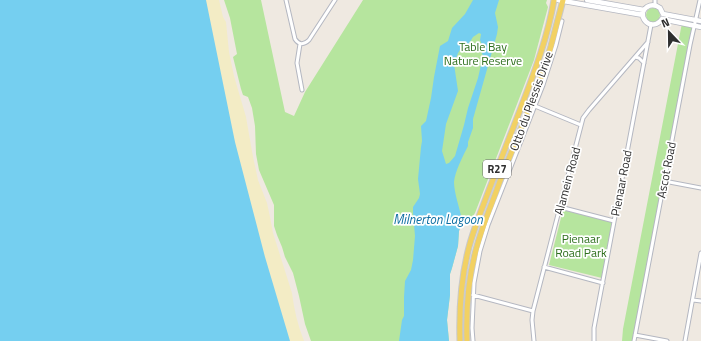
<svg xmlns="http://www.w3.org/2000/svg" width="701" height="341" font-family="'Titillium Web',sans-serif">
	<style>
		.green { fill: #b6e59e }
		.sand { fill: #f3ecc5 }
		.water { fill: #75cff0; fill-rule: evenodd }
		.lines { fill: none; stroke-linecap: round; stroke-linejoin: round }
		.street-casing { stroke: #b4b7c1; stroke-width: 5 }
		.secondary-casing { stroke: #b4b7c1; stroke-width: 6 }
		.primary-casing { stroke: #c9c9c9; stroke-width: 7 }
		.street { stroke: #fff; stroke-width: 3 }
		.secondary { stroke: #fff; stroke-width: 4.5 }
		.primary { stroke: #f2d163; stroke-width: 5 }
		.labels { text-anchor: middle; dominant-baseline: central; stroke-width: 3.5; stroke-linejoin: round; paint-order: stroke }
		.shield { fill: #fff; stroke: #6d6d6d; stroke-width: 1 }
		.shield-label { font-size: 11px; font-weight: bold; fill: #2e2e2e }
		.park-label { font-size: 12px; fill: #2c6e1b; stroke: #fff }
		.street-label { font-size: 12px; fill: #2e2e2e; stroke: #fff }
		.water-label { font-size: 13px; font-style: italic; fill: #0d6fa3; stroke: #fff }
	</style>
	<rect width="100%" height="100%" fill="#efe9e1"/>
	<path class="green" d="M224,0H261L285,112L294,116L305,92L363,0H547L546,3L548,7L534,60L475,213L471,219L462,223L459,231L458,246L452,268L450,274V295L447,320L449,341H311L305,324L299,296L293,273L285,257L282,247L277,235L274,226V205L259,170L256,154L255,126L252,108L248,97L243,95L241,89L233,57L237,54L230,18Z
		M646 15a7 7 0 1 1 14 0a7 7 0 1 1-14 0Z
		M682,23L694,25L634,341H622L623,329Z
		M563,210L612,222L602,278L549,265Z"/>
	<path class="sand" d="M188,0H219L223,17L226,22L229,52L234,76L246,117L253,157L258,180L267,203L270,217L273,233L292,293C294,310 298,326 304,341H277Z"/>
	<path class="water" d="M0,0H206L235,142L265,257L290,341H0Z
		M473,0H499L495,13L498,27L497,34L473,119V128L468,142V146C463,156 455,171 454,182C454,193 460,209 462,220V223L459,231L458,246L452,268L450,274V295L447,320L449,341H399L402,320L404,316V297L405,281L411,270L413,260L415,236L413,213V207L419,198L420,194L418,179L421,147L422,141L421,126L426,121L431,98L434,77L440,46L448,41L452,28L465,14ZM479,33L481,34L480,40L482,45L481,50L483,56L478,78L468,108L464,125L455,156L449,163L446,164L442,151L446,124L458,91L454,64L458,53L462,47L468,45L473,37Z"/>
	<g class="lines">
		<g class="street-casing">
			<path id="street" d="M286,0L295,39C299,45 304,45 309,40L335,0
				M655,5V0
				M300,44L297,63L302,90
				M635,57L639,58L644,63
				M535,106L581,125
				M664,181L701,188
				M560,207L614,221
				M544,267L603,283
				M473,295L533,311
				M693,300L701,301
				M635,335L667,341
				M473,341L472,328L474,283L480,251L488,225L543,85L556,45L562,21
				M534,341L532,320L533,311L583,118L589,110L648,42
				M594,341V328L651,25
				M634,341L690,45L700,0
				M685,341L701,253"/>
		</g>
		<g class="secondary-casing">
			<path id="secondary" d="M558,0L643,15
				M587,0L644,10
				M663,14L701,21
				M662,19C651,34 635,15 647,7C652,4 656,5 660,8L663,14
				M662,19L701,27"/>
		</g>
		<g class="primary-casing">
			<path id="primary" d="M460,341C459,310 461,278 469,247C474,228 482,209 489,190C500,161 511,133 522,105C535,71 548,36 554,0
				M467,341C466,311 468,279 476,250C482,226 492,204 500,181C515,143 531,105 545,67L551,46L563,0"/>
		</g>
		<use href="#street" class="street"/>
		<use href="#secondary" class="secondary"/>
		<use href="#primary" class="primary"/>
	</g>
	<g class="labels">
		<rect class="shield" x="483" y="160" width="28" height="18" rx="3"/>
		<g class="shield-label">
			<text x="497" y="169">R27</text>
		</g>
		<g class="park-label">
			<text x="483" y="46">Table Bay<tspan x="483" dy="14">Nature Reserve</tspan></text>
			<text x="581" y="238">Pienaar<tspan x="581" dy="14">Road Park</tspan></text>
		</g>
		<g class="street-label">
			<text transform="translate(531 101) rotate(-70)">Otto du Plessis Drive</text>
			<text transform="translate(666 170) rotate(-79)">Ascot Road</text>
			<text transform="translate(567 181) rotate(-75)">Alamein Road</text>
			<text transform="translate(621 183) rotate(-79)">Pienaar Road</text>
		</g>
		<g class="water-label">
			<text x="438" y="219">Milnerton Lagoon</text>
		</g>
	</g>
	<g transform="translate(669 32) rotate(338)" stroke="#ffffff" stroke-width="3" paint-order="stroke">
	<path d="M0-3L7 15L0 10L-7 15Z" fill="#2e2e2e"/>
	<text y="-6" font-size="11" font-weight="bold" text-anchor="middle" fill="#2e2e2e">N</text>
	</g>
</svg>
